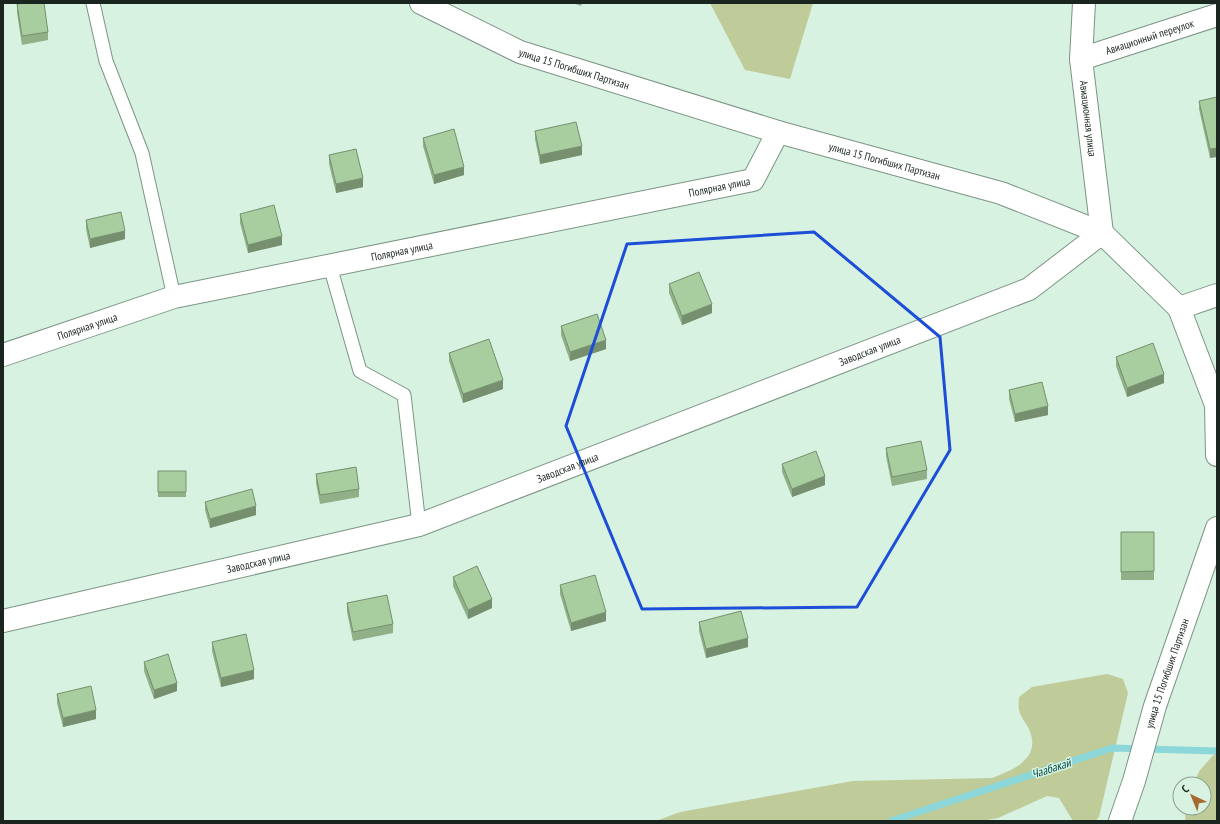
<svg xmlns="http://www.w3.org/2000/svg" width="1220" height="824" font-family="'PT Sans Narrow',sans-serif">
	<style>
		.green { fill: #bfcb99 }
		.lines { fill: none; stroke-linecap: round; stroke-linejoin: round }
		.stream { stroke: #8bd7d9; stroke-width: 7 }
		.service-casing { stroke: #7c9585; stroke-width: 15 }
		.minor-casing { stroke: #7c9585; stroke-width: 24 }
		.tertiary-casing { stroke: #7c9585; stroke-width: 24 }
		.service { stroke: #fff; stroke-width: 13 }
		.minor { stroke: #fff; stroke-width: 22 }
		.tertiary { stroke: #fff; stroke-width: 22 }
		.wall { fill: #90b088 }
		.shaded-wall { fill: #76906f }
		.building { fill: #a8cd9e; stroke: #76906f }
		.marked { fill: none; stroke: #1d4ed8; stroke-width: 3; stroke-linejoin: round }
		.labels { text-anchor: middle; dominant-baseline: central; stroke-width: 3; stroke-linejoin: round; paint-order: stroke }
		.street-label { font-size: 11px; fill: #1b251f; stroke: #d7f2e1 }
		.water-label { font-size: 12px; font-style: italic; fill: #024b4d; stroke: #d7f2e1 }
	</style>
	<rect width="100%" height="100%" fill="#d7f2e1"/>
	<path class="green" d="M710,3H813L790,79L745,70Z
		M1107,674L1123,679L1128,693L1099,817L1095,821H1073L1059,798L1047,796L998,818L982,821H656L680,812L853,781L992,778C1014,770 1042,758 1029,729C1026,723 1020,716 1019,710C1018,706 1019,701 1019,697L1032,687Z
		M1217,751V821H1185L1186,808H1204V784H1193L1200,770Z"/>
	<g class="lines">
		<path class="stream" d="M891,821L1112,748L1217,751"/>
		<g class="service-casing">
			<path id="service" d="M93,3L106,61L142,153L174,297
				M330,266L360,371L404,395L419,525"/>
		</g>
		<g class="minor-casing">
			<g id="minor">
				<path id="s1" d="M1081,59L1217,15"/>
				<path d="M1179,308L1217,295"/>
				<path id="s2" d="M3,355L174,297L753,180L778,132"/>
				<path id="s3" d="M3,621L419,525L1029,289L1102,233"/>
			</g>
		</g>
		<g class="tertiary-casing">
			<g id="tertiary">
				<path id="s4" d="M421,3L520,52L778,132L1001,193L1102,233L1179,308L1216,405L1217,455"/>
				<path id="s5" d="M1084,3L1081,59L1102,233"/>
				<path id="s6" d="M1120,821L1134,781L1155,706L1217,528"/>
			</g>
		</g>
		<use href="#service" class="service"/>
		<use href="#minor" class="minor"/>
		<use href="#tertiary" class="tertiary"/>
	</g>
	<path class="wall" d="M573,3H582L581,6Z
		M17,4L48,32V40L22,45L17,13Z
		M1217,97L1210,158L1199,109V101Z
		M535,131L582,155L540,164L535,139Z
		M423,138L464,175L434,184L423,146Z
		M329,155L363,187L336,193L329,164Z
		M240,214L282,245L248,253L240,223Z
		M86,220L125,239L90,248L86,229Z
		M669,284L712,313L682,325L669,293Z
		M561,326L606,349L570,361L561,335Z
		M449,353L503,389L463,403L449,361Z
		M1116,357L1164,383L1127,397L1116,366Z
		M1009,390L1048,415L1015,422L1009,399Z
		M886,448L927,470V479L892,486L886,456Z
		M782,464L825,485L792,497L782,472Z
		M158,471H186V497H158Z
		M316,474L359,489V497L320,504L316,483Z
		M205,502L256,515L210,528L205,510Z
		M1121,532H1154V580H1121Z
		M453,577L492,608L468,619L453,586Z
		M560,585L606,621L571,631L560,594Z
		M347,603L393,624V633L353,641L347,612Z
		M699,622L748,647L706,658L699,631Z
		M212,642L254,679L221,687L212,651Z
		M144,662L177,691L154,699L144,671Z
		M57,694L96,719L63,727L57,703Z"/>
	<path class="shaded-wall" d="M582,146V155L540,164V155Z
		M1217,148V157L1210,158V149Z
		M464,167V175L434,184V175Z
		M363,178V187L336,193V184Z
		M125,231V239L90,248V239Z
		M282,236V245L248,253V245Z
		M712,304V313L682,325V316Z
		M606,340V349L570,361V352Z
		M1164,374V383L1127,397V388Z
		M503,380V389L463,403V394Z
		M1048,406V415L1015,422V414Z
		M825,476V485L792,497V489Z
		M256,506V515L210,528V519Z
		M492,599V608L468,619V610Z
		M606,612V621L571,631V623Z
		M748,638V647L706,658V649Z
		M254,670V679L221,687V678Z
		M177,683V691L154,699V690Z
		M96,710V719L63,727V718Z"/>
	<path class="building" d="M25,3H44L48,32L22,36L17,4Z
		M1217,97V148L1210,149L1199,101Z
		M576,122L582,146L540,155L535,131Z
		M454,129L464,167L434,175L423,138Z
		M356,149L363,178L336,184L329,155Z
		M274,205L282,236L248,245L240,214Z
		M121,212L125,231L90,239L86,220Z
		M699,272L712,304L682,316L669,284Z
		M597,314L606,340L570,352L561,326Z
		M489,339L503,380L463,394L449,353Z
		M1153,343L1164,374L1127,388L1116,357Z
		M1042,382L1048,406L1015,414L1009,390Z
		M921,441L927,470L892,477L886,448Z
		M816,451L825,476L792,489L782,464Z
		M356,467L359,489L320,495L316,474Z
		M158,471H186V492H158Z
		M252,489L256,506L210,519L205,502Z
		M1121,532H1154V571L1121,572Z
		M477,566L492,599L468,610L453,577Z
		M595,575L606,612L571,623L560,585Z
		M387,595L393,624L353,632L347,603Z
		M741,611L748,638L706,649L699,622Z
		M246,634L254,670L221,678L212,642Z
		M168,654L177,683L154,690L144,662Z
		M91,686L96,710L63,718L57,694Z"/>
	<path class="marked" d="M814,232L940,337L950,450L857,607L642,609L566,426L627,244Z"/>
	<g class="labels">
		<g class="street-label">
			<text stroke="none"><textPath href="#s1" startOffset="72">Авиационный переулок</textPath></text>
			<text stroke="none"><textPath href="#s4" startOffset="167">улица 15 Погибших Партизан</textPath></text>
			<text stroke="none"><textPath href="#s5" startOffset="116">Авиационная улица</textPath></text>
			<text stroke="none"><textPath href="#s4" startOffset="491">улица 15 Погибших Партизан</textPath></text>
			<text stroke="none"><textPath href="#s2" startOffset="737">Полярная улица</textPath></text>
			<text stroke="none"><textPath href="#s2" startOffset="413">Полярная улица</textPath></text>
			<text stroke="none"><textPath href="#s2" startOffset="89">Полярная улица</textPath></text>
			<text stroke="none"><textPath href="#s3" startOffset="910">Заводская улица</textPath></text>
			<text stroke="none"><textPath href="#s3" startOffset="586">Заводская улица</textPath></text>
			<text stroke="none"><textPath href="#s3" startOffset="262">Заводская улица</textPath></text>
			<text stroke="none"><textPath href="#s6" startOffset="155">улица 15 Погибших Партизан</textPath></text>
		</g>
		<g class="water-label">
			<text transform="translate(1051 768) rotate(-18)">Чаабакай</text>
		</g>
	</g>
	<rect width="1220" height="824" fill="none" stroke="#1b251f" stroke-width="8"/>
	<g transform="translate(1192 796) rotate(316)"><circle r="19" fill="#d7f2e1" stroke="#8ca093"/>
	<path d="M0-3L7 15L0 10L-7 15Z" fill="#a7692e"/>
	<text y="-6" font-size="11" font-weight="bold" text-anchor="middle" fill="#1b251f">С</text>
	</g>
</svg>
